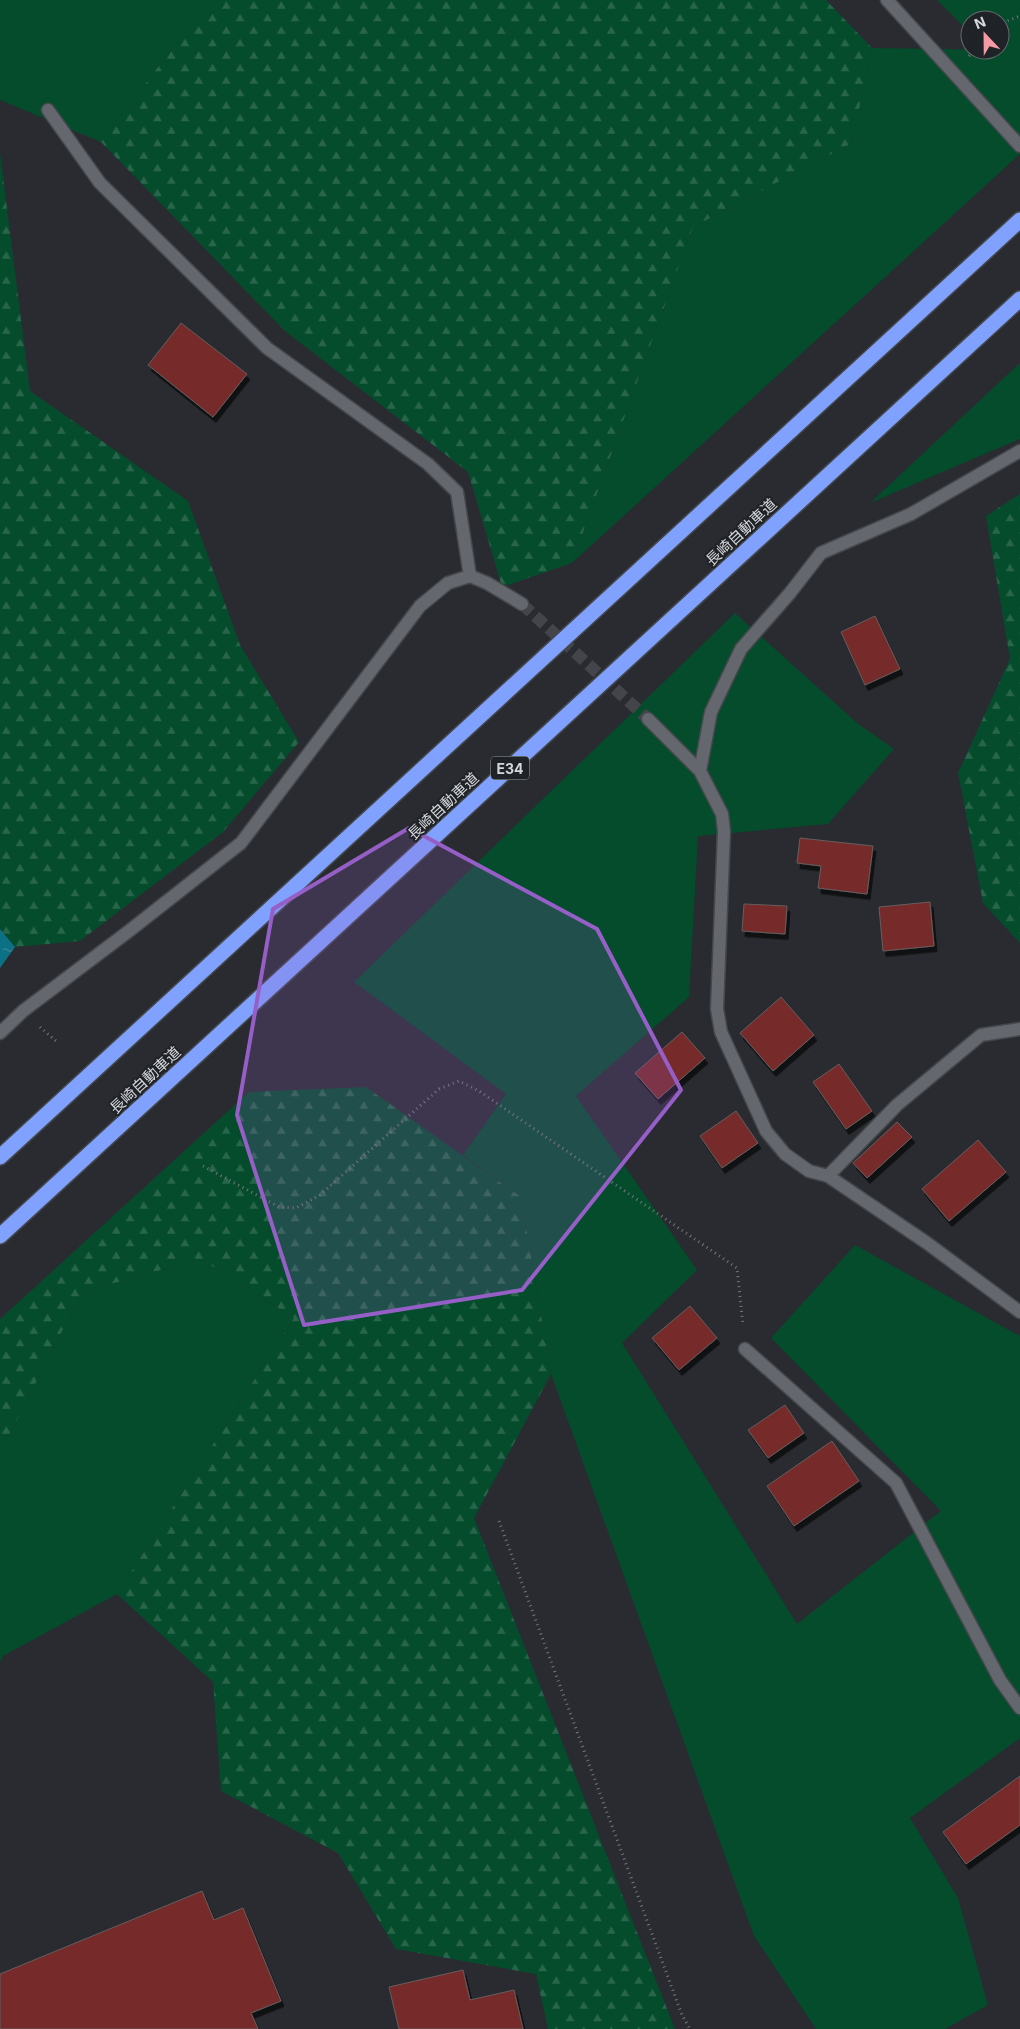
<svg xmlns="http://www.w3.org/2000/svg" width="1020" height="2029" font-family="Inter,'Noto Sans JP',sans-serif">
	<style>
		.green { fill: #044c2c }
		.forest { fill: url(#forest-firs) }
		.water { fill: url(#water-ripples) }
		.building { fill: #772a2c; stroke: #665e5d; filter: url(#shadow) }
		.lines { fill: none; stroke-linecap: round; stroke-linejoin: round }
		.minor-tunnel { stroke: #43454a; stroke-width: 12; stroke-dasharray: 12 6; stroke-linecap: butt }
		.minor-casing { stroke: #44474b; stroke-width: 15 }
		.highway-casing { stroke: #44474b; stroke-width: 18 }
		.path { stroke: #75777c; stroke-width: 3; stroke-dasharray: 1 4; stroke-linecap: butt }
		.minor { stroke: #64676d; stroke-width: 12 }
		.highway { stroke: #80a1fe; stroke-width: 15 }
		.marked { fill: #965fc7; fill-opacity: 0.2; stroke: #965fc7; stroke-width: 4; stroke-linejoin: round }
		.labels { text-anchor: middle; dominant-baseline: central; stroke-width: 4; stroke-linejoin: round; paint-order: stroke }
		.shield { fill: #1f2226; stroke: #9ea1a5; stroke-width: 1 }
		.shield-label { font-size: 14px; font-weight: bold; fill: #d5d7db }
		.street-label { font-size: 15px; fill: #d5d7db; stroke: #1f2226 }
	</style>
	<defs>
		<pattern id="forest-firs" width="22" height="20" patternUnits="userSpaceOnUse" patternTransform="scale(1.25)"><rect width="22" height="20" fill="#044c2c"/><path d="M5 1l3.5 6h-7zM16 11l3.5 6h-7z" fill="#28654a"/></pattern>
		<pattern id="water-ripples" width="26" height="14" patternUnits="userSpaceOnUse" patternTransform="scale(1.25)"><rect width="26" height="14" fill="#0c7184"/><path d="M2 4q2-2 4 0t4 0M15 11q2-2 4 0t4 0" fill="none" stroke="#3a8b9a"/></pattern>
		<filter id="shadow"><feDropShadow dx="3" dy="5.5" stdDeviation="0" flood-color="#0009"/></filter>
	</defs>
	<rect width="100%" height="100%" fill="#292b30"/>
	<path class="green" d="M0,0H209L101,142L0,100Z
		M937,0H1020V154L572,563L693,227L852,143L872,48L1000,50V20H970V33Z
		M1020,363V439L870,503Z
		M735,613L857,723L894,749L828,824L698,836L689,997L576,1096L697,1270L622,1343L797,1624L941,1511L771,1338L855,1245L1020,1336V1738L910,1818L958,1898L988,2005L945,2029H816L754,1936L551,1374L521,1197L463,1155L506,1094L354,982Z
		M201,1259L294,1318L117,1594L3,1656L0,1662V1453L82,1292Z"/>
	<path class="forest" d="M209,0H826L872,48L852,143L693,227L572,563L502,587L468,472L285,331L101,142Z
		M0,153L30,391L188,501L240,645L299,742L223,832L80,941L15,947L0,929Z
		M1020,494V943L983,903L958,773L1010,659L986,516Z
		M366,1087L521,1197L551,1374L474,1518L675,2029H548L536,1974L396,1949L338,1853L221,1791L213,1682L117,1594L294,1318L201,1259L82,1292L0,1453V1319L249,1092Z"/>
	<path class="water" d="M0,929L15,947L0,968Z"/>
	<path class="building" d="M181,323L247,374L213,417L148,365Z
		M875,616L900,669L865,685L841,632Z
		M800,838L873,846L867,894L818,888L821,866L797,863Z
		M930,902L934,946L883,951L879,907Z
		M744,904L787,906L785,934L742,931Z
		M781,997L814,1035L773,1071L740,1033Z
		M682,1032L705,1058L658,1099L635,1073Z
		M839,1064L872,1111L846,1129L813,1082Z
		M736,1111L758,1143L722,1168L700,1136Z
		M897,1122L912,1137L867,1178L853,1163Z
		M978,1140L1006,1172L949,1221L922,1189Z
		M690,1306L717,1338L679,1370L652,1338Z
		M785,1405L804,1433L768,1458L748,1430Z
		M832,1441L859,1481L794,1526L767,1486Z
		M1020,1776V1825L966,1864L943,1832Z
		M202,1891L214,1920L243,1908L281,2001L251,2013L258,2029H0V1974Z
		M463,1970L470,2000L514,1990L523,2029H399L389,1987Z"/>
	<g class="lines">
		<path class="minor-tunnel" d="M522,604L648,719"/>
		<g class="minor-casing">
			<path id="minor" d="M887,0L1020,146
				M48,110L100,183L267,348L428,464L457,492L470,576
				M648,719L700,771L722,814L724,831L717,1009L721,1032L766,1131L785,1154L809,1171L828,1176L927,1243L1020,1312
				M700,771L711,712L741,649L790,593L821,553L911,514L1020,451
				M0,1033L23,1011L129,931L241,843L420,606L448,583L470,576L487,583L522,604
				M828,1176L897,1105L981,1035L1020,1029
				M745,1349L896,1483L1000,1680L1020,1708"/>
		</g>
		<g class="highway-casing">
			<path id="highway" d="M0,1157L1020,220
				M0,1236L1020,299"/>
		</g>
		<path class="path" d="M1000,27L1007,21L1020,16
			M969,56L975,50
			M40,1027L57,1042
			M203,1166L279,1207L296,1208L320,1195L439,1089L459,1081L479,1091L737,1268L743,1325
			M499,1521L682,2015L690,2029"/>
		<use href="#minor" class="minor"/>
		<use href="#highway" class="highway"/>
	</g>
	<path class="marked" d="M409,828L597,929L681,1090L522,1290L304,1325L237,1115L273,909Z"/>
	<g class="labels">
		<rect class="shield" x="491" y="756.5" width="38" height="23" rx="4"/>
		<g class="shield-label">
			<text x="510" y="768">E34</text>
		</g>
		<g class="street-label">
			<text transform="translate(741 532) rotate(-43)">長崎自動車道</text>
			<text transform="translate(443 806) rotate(-43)">長崎自動車道</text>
			<text transform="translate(145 1080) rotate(-43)">長崎自動車道</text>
		</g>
	</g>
	<g transform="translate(985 35) rotate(338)"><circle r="24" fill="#1f2226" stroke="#686a6e"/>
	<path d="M0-4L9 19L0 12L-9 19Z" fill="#f49aa4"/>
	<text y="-8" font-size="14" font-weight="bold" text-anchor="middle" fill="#d5d7db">N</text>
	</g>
</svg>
